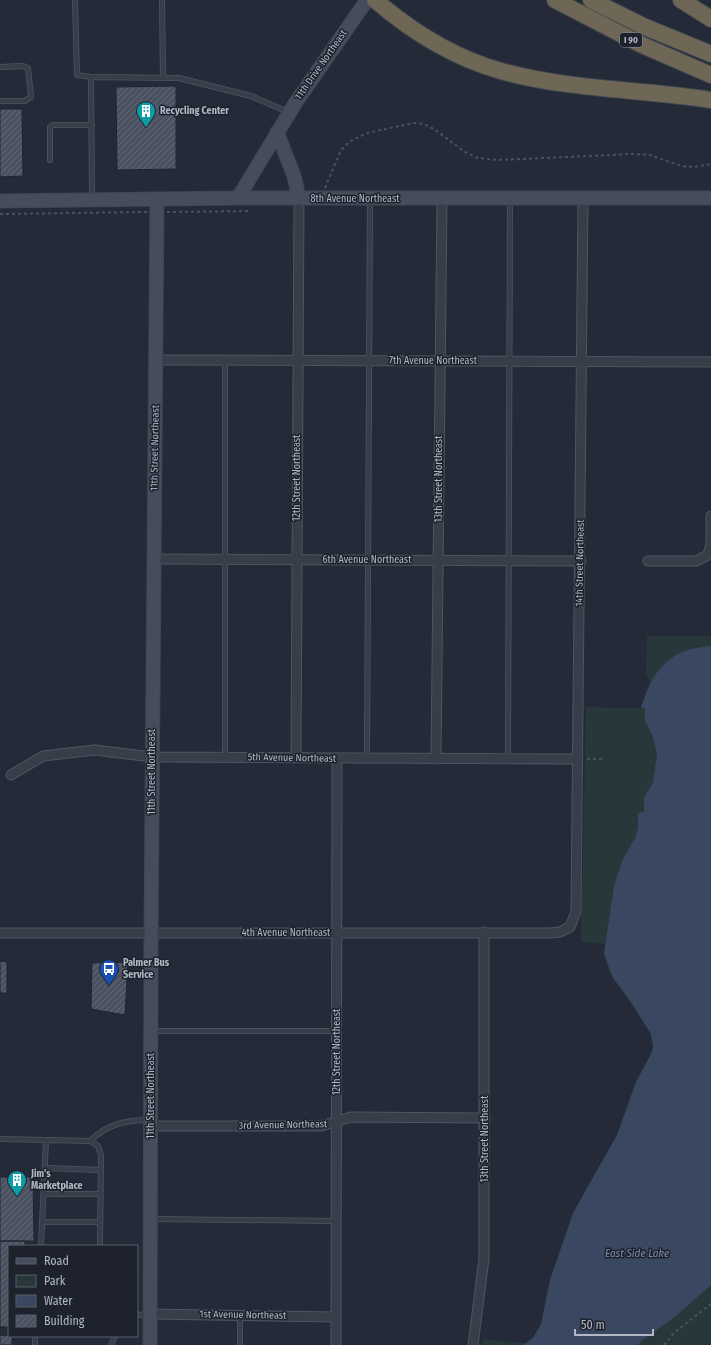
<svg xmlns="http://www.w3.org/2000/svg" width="711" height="1345" font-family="'Fira Sans Condensed',sans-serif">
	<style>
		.park { fill: #27373a }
		.water { fill: #3a4760 }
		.building { fill: url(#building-hatch); stroke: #1e242f }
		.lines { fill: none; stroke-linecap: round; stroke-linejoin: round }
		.lane-casing { stroke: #4f5560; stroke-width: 6 }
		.street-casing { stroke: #4f5560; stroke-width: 11 }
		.secondary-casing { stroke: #404652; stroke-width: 15 }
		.highway-casing { stroke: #3f4550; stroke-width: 18 }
		.path { stroke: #455458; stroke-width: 2; stroke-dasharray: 3 3; stroke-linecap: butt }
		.lane { stroke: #373d49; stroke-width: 4.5 }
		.street { stroke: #373d49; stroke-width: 9 }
		.secondary { stroke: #464c5b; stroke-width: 13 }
		.highway { stroke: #6e6755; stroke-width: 16 }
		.labels { text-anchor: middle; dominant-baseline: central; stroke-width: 3; stroke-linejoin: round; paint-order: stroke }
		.shield { fill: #1d222d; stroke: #858b97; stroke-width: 1 }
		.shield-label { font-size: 9px; font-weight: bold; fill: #b2b8c5 }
		.street-label { font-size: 10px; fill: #b2b8c5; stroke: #1d222d }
		.poi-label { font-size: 10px; font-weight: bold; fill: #b2b8c5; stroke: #1d222d; text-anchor: start }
		.water-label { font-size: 11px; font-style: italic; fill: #7c8caa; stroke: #1d222d }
	</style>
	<defs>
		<pattern id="building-hatch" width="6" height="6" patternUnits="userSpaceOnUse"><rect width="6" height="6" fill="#4a5262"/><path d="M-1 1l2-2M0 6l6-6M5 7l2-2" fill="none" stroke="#626977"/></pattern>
	</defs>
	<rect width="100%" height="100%" fill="#242a38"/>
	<path class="park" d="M647,636H711V1345H483V1339L526,1343L533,1338L541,1324L550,1280L573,1213L617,1135L636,1082L652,1052L653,1046L651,1034L609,971L604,954L605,944L581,942L586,707L641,708L650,681L646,674Z"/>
	<path class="water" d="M711,646V1285L671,1320L642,1340L638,1345H523L533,1338L541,1324L550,1280L573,1213L617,1135L636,1082L652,1052L653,1046L651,1034L629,999L613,978L604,954L614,886L622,861L636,836L638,827V813L644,812V798L653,783L657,754L653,737L645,721V708H641C653,670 668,649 711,646Z"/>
	<path class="building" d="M176,86V169L117,170L116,87Z
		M0,109H22L23,176L0,177Z
		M0,961L7,962V993H0Z
		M128,962L125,1015L91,1009L92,963Z
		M0,1177H33L34,1241H0Z
		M0,1241H25V1246H9V1327H0Z
		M0,1335L12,1336V1345H0Z"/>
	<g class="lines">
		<g class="lane-casing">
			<path id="lane" d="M75,0L77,75L91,77L179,78L251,96L288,112
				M162,0L163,77
				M0,67L23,66L28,68L31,97L25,101H0
				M91,77L92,198
				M50,160V127L53,125H92
				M225,757V360
				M367,759L370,199
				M508,759L510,199
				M152,1031H337
				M0,1139L46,1140
				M90,1141L98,1146L101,1155L100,1246
				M46,1168L101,1170
				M44,1194H100
				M152,1219L336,1221
				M42,1222H100
				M41,1246L46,1140L90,1141C107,1124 126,1120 149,1120
				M137,1315L149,1314
				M240,1315V1345
				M35,1345V1336
				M111,1345L115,1336"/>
		</g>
		<g class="street-casing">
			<path id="street" d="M155,360L711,362
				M154,559L581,561
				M648,561H696L708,555L711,543V516
				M296,758L299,198
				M436,759L442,199
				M11,775L43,756L95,750L152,757L578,759
				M0,933H551L560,932L570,927L576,912L583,198
				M151,1126H321L351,1117L485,1118
				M150,1314L336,1317
				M336,1345L337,759
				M473,1345L484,1259V932"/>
		</g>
		<g class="secondary-casing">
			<path id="secondary" d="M277,132L294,176L299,198
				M238,198L296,102L367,0
				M0,201L238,198H711
				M150,1345L151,934L157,199"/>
		</g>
		<g class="highway-casing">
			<path id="highway" d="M375,0C411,31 454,58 501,71C569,90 641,89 711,100
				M555,0L642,45L711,75
				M591,0L643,26L711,54
				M681,0L711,19"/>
		</g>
		<path class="path" d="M325,188L341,150L349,142L367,133L414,123L424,124L434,129L465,152L478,158L499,160L633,154L650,155L681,166L694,167L711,164
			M167,212L251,211
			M0,214L147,212
			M587,759H604
			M664,1345L674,1333L711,1304"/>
		<use href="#lane" class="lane"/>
		<use href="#street" class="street"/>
		<use href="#secondary" class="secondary"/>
		<use href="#highway" class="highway"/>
	</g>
	<defs>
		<g id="building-pin" transform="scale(1)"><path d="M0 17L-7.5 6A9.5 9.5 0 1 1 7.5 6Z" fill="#0f9aa8" stroke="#1d222d"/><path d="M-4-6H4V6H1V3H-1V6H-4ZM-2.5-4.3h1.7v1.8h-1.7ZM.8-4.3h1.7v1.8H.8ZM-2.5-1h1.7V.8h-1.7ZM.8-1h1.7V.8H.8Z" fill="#fff"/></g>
		<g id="bus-pin" transform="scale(1)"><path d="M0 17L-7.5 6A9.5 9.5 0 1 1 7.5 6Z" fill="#1a4fb4" stroke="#1d222d"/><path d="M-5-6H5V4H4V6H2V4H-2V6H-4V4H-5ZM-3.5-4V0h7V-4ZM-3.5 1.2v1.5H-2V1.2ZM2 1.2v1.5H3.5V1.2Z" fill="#fff"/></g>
	</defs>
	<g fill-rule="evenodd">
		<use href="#building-pin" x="146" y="111"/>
		<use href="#bus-pin" x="109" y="969"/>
		<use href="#building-pin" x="17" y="1180"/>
	</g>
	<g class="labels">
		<rect class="shield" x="620" y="33" width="22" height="14" rx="3"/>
		<g class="shield-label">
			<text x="631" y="40">I 90</text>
		</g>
		<g class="street-label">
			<text transform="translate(321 65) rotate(-55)">11th Drive Northeast</text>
			<text x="355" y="199">8th Avenue Northeast</text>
			<text x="433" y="361">7th Avenue Northeast</text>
			<text transform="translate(155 448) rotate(-89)">11th Street Northeast</text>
			<text transform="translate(297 478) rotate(-90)">12th Street Northeast</text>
			<text transform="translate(439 479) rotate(-90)">13th Street Northeast</text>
			<text x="367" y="560">6th Avenue Northeast</text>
			<text transform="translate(580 563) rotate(-89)">14th Street Northeast</text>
			<text transform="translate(292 758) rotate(1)">5th Avenue Northeast</text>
			<text transform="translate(152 772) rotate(-90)">11th Street Northeast</text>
			<text x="286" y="933">4th Avenue Northeast</text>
			<text transform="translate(337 1052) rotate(-90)">12th Street Northeast</text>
			<text transform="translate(151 1096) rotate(-90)">11th Street Northeast</text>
			<text transform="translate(283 1125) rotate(-1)">3rd Avenue Northeast</text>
			<text transform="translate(485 1139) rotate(-90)">13th Street Northeast</text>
			<text transform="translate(243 1315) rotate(1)">1st Avenue Northeast</text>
		</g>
		<g class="poi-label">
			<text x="160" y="111">Recycling Center</text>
			<text x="123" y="963">Palmer Bus<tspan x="123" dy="12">Service</tspan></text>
			<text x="31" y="1174">Jim's<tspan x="31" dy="12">Marketplace</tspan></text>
		</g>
		<g class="water-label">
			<text x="637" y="1253">East Side Lake</text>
		</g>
	</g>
	<rect x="8" y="1245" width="130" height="92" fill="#1d222d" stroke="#595e6a"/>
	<rect x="16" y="1258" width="20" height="6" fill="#464c5b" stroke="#595e6a"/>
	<text x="44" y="1265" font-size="12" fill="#b2b8c5">Road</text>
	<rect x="16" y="1275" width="20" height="12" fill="#27373a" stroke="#595e6a"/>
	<text x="44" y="1285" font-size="12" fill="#b2b8c5">Park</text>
	<rect x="16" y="1295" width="20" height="12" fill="#3a4760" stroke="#595e6a"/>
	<text x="44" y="1305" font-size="12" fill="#b2b8c5">Water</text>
	<rect x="16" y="1315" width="20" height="12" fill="url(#building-hatch)" stroke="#595e6a"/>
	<text x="44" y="1325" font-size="12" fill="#b2b8c5">Building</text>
	<path d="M575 1329v6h78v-6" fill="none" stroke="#b2b8c5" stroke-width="2"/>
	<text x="581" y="1329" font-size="12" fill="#b2b8c5" stroke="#1d222d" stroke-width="3" paint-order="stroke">50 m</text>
</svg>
